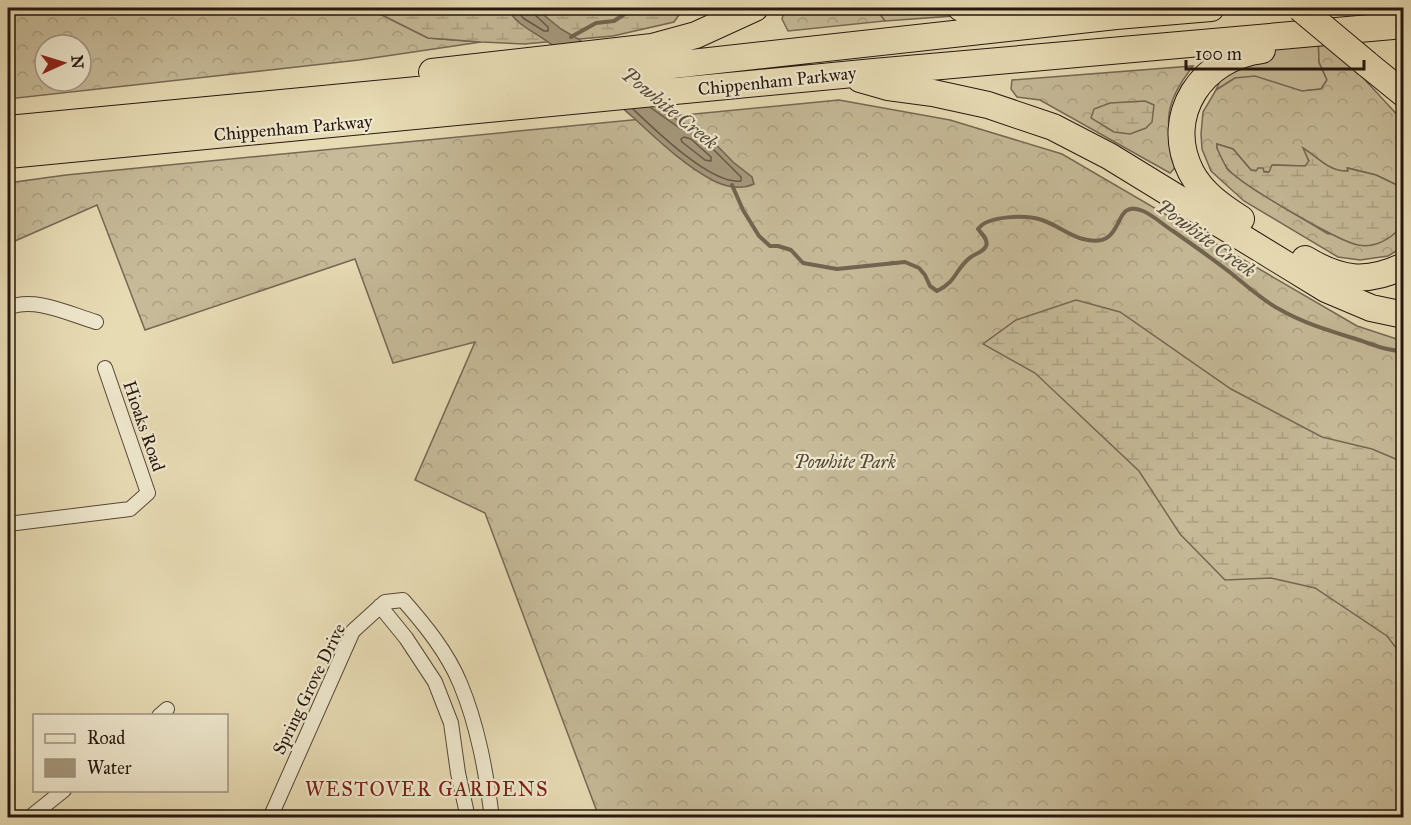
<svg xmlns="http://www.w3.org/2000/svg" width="1411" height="825" font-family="'IM FELL Great Primer',serif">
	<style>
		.green { fill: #c6ba98; stroke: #766854; stroke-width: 1.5 }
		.forest { fill: url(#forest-crowns); stroke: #766854; stroke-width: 1.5; fill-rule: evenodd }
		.wetland { fill: url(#wetland-marsh); stroke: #766854; stroke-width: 1.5 }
		.water { fill: #a5987c; stroke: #726450; stroke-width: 1.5 }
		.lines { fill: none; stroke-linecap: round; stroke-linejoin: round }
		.shore { stroke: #665846; stroke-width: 1.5 }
		.stream { stroke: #726450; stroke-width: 4 }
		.minor-casing { stroke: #564838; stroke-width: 16 }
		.motorway-casing { stroke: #26170f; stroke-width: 28 }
		.minor { stroke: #efe8ce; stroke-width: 14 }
		.motorway { stroke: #e7dbb4; stroke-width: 26 }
		.motorway-bridge-casing { stroke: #26170f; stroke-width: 28; stroke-linecap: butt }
		.motorway-bridge { stroke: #e7dbb4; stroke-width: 26 }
		.labels { text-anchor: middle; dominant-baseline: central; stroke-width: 4.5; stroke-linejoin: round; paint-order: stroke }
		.street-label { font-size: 18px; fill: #26170f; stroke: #efe8ce }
		.park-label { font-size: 18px; font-style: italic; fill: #564838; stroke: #efe8ce }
		.water-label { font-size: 20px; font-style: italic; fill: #594b3b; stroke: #efe8ce }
		.neighbourhood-label { font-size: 20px; letter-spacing: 1.5px; fill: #7a1f14; stroke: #efe8ce }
	</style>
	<defs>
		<pattern id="forest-crowns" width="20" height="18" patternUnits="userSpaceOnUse" patternTransform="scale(1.5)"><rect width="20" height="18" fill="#c6ba98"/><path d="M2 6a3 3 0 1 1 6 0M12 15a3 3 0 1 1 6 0" fill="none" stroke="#aa9f82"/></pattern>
		<pattern id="wetland-marsh" width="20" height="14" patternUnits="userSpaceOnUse" patternTransform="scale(1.5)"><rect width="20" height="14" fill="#c6ba98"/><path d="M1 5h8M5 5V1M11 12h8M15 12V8" fill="none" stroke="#aa9f82"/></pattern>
	</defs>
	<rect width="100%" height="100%" fill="#e7dbb4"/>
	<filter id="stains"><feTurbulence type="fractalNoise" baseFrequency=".00333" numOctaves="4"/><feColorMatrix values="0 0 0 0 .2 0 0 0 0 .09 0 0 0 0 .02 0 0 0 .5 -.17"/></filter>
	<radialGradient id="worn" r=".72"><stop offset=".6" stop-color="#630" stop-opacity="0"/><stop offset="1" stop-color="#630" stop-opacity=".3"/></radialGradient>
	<path class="green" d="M875,8H945L953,16L885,21Z
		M1318,29L1319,62L1327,80L1321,89L1302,91L1235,78L1216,90L1222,76L1239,62Z"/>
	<path class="forest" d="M8,8H368L428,38L481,42L359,60L8,99ZM45,45H81V81H45Z
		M790,8H875L885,21L788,31L782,19L784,12Z
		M1318,29L1403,121V198L1399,186L1376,175L1348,168V171H1338L1328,166L1304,149L1309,162L1305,166L1273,165L1270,172L1251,170L1233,149L1217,144V148L1228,170L1257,191L1328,234L1401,227L1403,222V247L1388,256L1360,260L1338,257L1244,201L1211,171L1202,149L1201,134L1203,112L1216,90L1235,78L1255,76L1302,91L1321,89L1327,80L1319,62Z
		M1193,66C1162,106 1166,121 1175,168L1170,173L1040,100L1017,97L1011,89L1012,80Z
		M839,100L950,120L1062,154L1357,326L1403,341V817H599L485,513L415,480L475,342L393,363L355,259L145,330L97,205L8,244V183L66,175Z"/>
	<path class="wetland" d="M368,8H690L679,15L674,22L613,36L524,44L481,42L428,38Z
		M1145,101L1154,105L1152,122L1146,128L1130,134L1114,132L1091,118L1094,109L1110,103Z
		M1217,144L1233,149L1251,170L1256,171L1258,168H1263L1264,172H1269L1272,165L1305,166L1309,161L1303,148C1318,157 1329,172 1348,171L1347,168L1376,175L1399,186C1405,201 1408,221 1395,233C1385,242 1371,248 1358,245C1338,241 1239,184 1227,168C1223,162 1220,155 1217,148Z
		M1076,300L1120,312L1231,389L1322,437L1372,449L1403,462V657L1387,636L1315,588L1271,578L1225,580L1180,534L1139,471L1035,373L983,344L1016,320Z"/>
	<path class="water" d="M509,8H535L561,29L580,40L671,116L684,124L697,125L733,162L752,177L754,184C741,190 727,187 714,181C684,165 660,142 635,119C607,95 580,70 553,46C540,34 513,25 509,8Z"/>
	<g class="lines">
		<path class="shore" d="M515,8L523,18L544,31H548V27L534,14L532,8
			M633,109C654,129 711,185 741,181V177L695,131L681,129L651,108
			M684,137L691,139L711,157V161L705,160L682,142L681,139Z"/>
		<path class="stream" d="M571,37L596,23L614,21L634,8
			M732,185L743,210L759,236L770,246H778L791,250L803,263L837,269L905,262L919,268L925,275L930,286L937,291C957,282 956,267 971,257C976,253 984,252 986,246C989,240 981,233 978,229C988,215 1026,215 1042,220C1057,225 1068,235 1083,239C1129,251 1109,197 1143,211C1153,215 1163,225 1173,231C1193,245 1213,259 1232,274C1247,286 1262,300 1279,309C1303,323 1330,331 1356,339C1372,344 1386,351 1404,351"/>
		<g class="minor-casing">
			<path id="minor" d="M8,308C34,296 69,314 96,322
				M8,524L130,509L148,493L105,368
				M380,606L406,638L435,682L451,723L458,773L468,818
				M159,716L167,709
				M29,818L64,790
				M270,818L353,631L385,602L403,600C425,625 447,652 460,683C478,726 486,772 492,818"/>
		</g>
		<g class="motorway-casing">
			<path id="motorway" d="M961,8L980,16L1009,18
				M1367,64L1404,94
				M432,72L652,47L696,35L755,8
				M860,79L888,87L933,93L988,105L1053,127L1109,156L1326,289L1371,308L1404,315
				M8,129L637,69L1116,16L1211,8
				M8,155L874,72L1404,25
				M1241,219C1221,206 1202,193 1191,172C1162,115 1203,57 1262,50
				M1305,259C1340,280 1366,284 1404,266"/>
		</g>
		<use href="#minor" class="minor"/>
		<use href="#motorway" class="motorway"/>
		<g class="motorway-bridge-casing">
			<path id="motorway-bridge" d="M1300,8L1367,64"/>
		</g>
		<use href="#motorway-bridge" class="motorway-bridge"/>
	</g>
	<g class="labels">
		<g class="street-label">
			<text transform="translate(777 81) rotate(-6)">Chippenham Parkway</text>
			<text transform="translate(293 128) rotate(-5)">Chippenham Parkway</text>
			<text transform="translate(144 426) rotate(71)">Hioaks Road</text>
			<text transform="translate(309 689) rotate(-64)">Spring Grove Drive</text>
		</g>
		<g class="park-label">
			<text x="845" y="462">Powhite Park</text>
		</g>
		<g class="water-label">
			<text transform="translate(670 108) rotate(39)">Powhite Creek</text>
			<text transform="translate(1206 238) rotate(36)">Powhite Creek</text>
		</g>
		<g class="neighbourhood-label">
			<text x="427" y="789">WESTOVER GARDENS</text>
		</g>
	</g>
	<rect width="1411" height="825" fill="none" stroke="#e7dbb4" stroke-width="30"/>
	<rect x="9" y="9" width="1393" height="807" fill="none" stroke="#26170f" stroke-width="3"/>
	<rect x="15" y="15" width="1381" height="795" fill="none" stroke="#26170f" stroke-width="1.5"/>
	<rect x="33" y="714" width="195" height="78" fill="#efe8ce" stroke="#9f9482" stroke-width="1.5"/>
	<rect x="45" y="734" width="30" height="9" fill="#efe8ce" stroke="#9f9482" stroke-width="1.5"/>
	<text x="87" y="744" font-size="18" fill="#26170f">Road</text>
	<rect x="45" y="759" width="30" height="18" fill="#a5987c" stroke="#9f9482" stroke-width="1.5"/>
	<text x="87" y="774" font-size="18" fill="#26170f">Water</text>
	<g transform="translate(63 63) rotate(86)"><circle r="28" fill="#efe8ce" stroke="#9f9482" stroke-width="1.5"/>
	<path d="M0-4.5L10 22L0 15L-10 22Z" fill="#8f2418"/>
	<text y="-9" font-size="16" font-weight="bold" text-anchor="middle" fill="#26170f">N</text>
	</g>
	<path d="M1186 60v9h178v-9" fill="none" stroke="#26170f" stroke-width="3"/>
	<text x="1195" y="60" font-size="18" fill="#26170f" stroke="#efe8ce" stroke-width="4.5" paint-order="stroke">100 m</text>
	<rect width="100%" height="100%" filter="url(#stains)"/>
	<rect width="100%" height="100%" fill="url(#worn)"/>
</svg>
